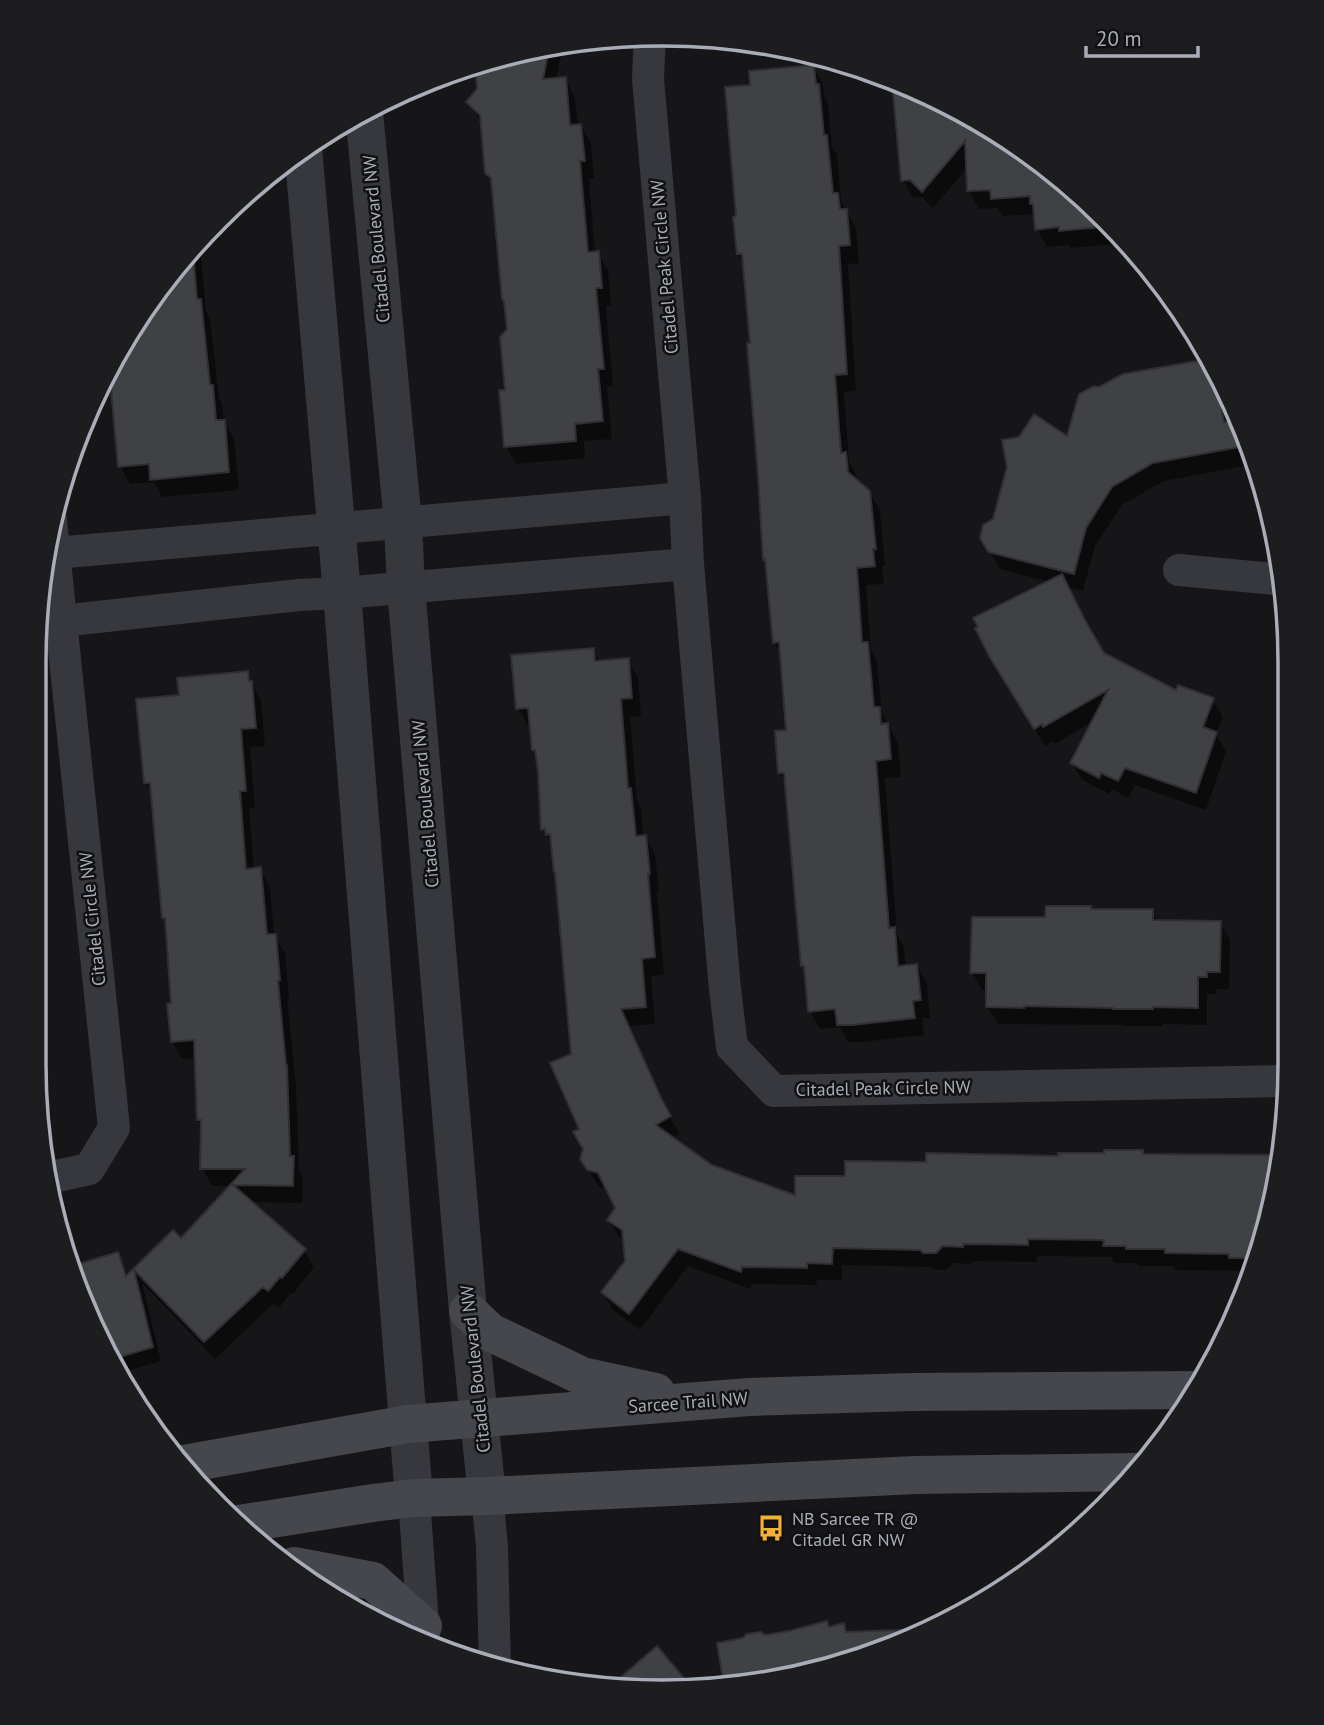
<svg xmlns="http://www.w3.org/2000/svg" width="1324" height="1725" font-family="'PT Sans',sans-serif">
	<style>
		.shadow { fill: #0007 }
		.building { fill: #404145; stroke: #303034; stroke-width: 2 }
		.lines { fill: none; stroke-linecap: round; stroke-linejoin: round }
		.minor { stroke: #37383d; stroke-width: 32 }
		.tertiary { stroke: #37383d; stroke-width: 38 }
		.secondary { stroke: #45474d; stroke-width: 38 }
		.labels { text-anchor: middle; dominant-baseline: central; stroke-width: 5; stroke-linejoin: round; paint-order: stroke }
		.street-label { font-size: 18px; fill: #a8adb8; stroke: #111113 }
		.poi-label { font-size: 18px; fill: #a8adb8; stroke: #111113; text-anchor: start }
		.rim { fill: none; stroke: #a8adb8; stroke-width: 3.5 }
	</style>
	<rect width="100%" height="100%" fill="#161618"/>
	<path class="shadow" d="M563,43L556,80L565,79L575,97L578,126H581L591,143L594,178L589,179L595,253H598L608,271L611,305L606,306L613,386L607,387L612,439L584,441L585,458L516,464L506,446L509,330L494,184L487,173L482,123L469,103L479,90L477,64L540,45Z
		M813,67L823,84L824,96L828,104L832,147L837,154L841,201L856,228L859,263L848,264L856,391L844,392L849,462L855,472L856,481L869,492L880,510L885,566H882L884,584L866,585L871,650L877,662L882,713L898,743L901,777L885,778L897,934L904,947L906,967L917,966L927,983L930,1018H922L924,1035L862,1042H848L840,1027L820,1029L810,1011L806,971L803,966L787,784L780,773L788,732L782,655L774,642L745,265L738,254V218L752,87Z
		M921,91L933,98L938,105L946,104L1012,139L1107,218L1131,247L1117,249L1114,244L1071,248L1069,245L1047,247L1037,229L1035,214L1002,216L998,208L979,209L969,191L968,167L933,208L922,197L913,198L903,180L895,93Z
		M219,227L220,240L203,242Z
		M200,245L206,310L210,318L219,398L222,404L224,421L234,439L239,490L162,497L154,482L130,484L120,466L110,364L163,280Z
		M1209,361L1257,460L1266,498L1258,497L1248,480L1249,465L1164,481L1122,505L1095,546L1083,591L1067,587L1103,654L1177,692L1212,700L1223,717L1216,734L1226,751L1206,810L1135,785L1128,798L1112,789L1109,794L1082,780L1072,763L1093,721L1055,744L1053,741L1045,746L1001,673L1050,582L1000,569L982,538L995,520L1068,439L1099,389Z
		M593,649L600,662L628,660L638,677L641,716L630,717L637,801L641,807L643,837H645L655,854L659,891H657L664,975L651,976L655,1024L630,1026L671,1119L680,1134L672,1139L711,1166L797,1197L847,1178L928,1164L1142,1152L1144,1155L1270,1157L1278,1171L1252,1271L1176,1270L1174,1266H1138L1137,1263H1115L1111,1257L1037,1256V1262L972,1261V1264L953,1263L946,1270H934L931,1267L842,1265V1280H817L816,1285L752,1284L750,1289L688,1266L640,1330L613,1310L603,1293L627,1262L625,1241L619,1237L609,1220L617,1208L608,1190L599,1187L582,1159L584,1149L573,1055L553,847L543,829L538,756L534,749L532,726H528L518,708Z
		M247,673L261,700L265,746L250,747L255,808L249,809L254,870L260,869L270,887L274,935L285,953L289,998H287L296,1085L299,1170L303,1176L302,1203L250,1202L304,1250L314,1267L293,1294L291,1293L279,1308L274,1303L215,1359L142,1283L161,1361L120,1373L115,1365H112L70,1263L74,1268L117,1254L129,1275L173,1232L181,1241L232,1186H212L202,1168L203,1127L199,1120L196,1058L182,1059L172,1042L173,1005L168,924L164,917L153,795L146,783L181,696Z
		M1091,911H1152L1158,922L1220,923L1230,940L1229,989H1216V994H1207V1025L1162,1024V1026H1125L1124,1025L998,1024L987,1007V990H982L972,972L1047,919Z
		M33,1016L44,1125H41L33,1063Z"/>
	<path class="building" d="M550,44L543,79L566,77L570,125L581,124L585,161H580L588,252L599,251L602,288H596L604,369H598L603,421L575,424L576,441L504,447L499,390H505L500,337L507,329L504,301L502,299L491,178L485,173L480,115L466,102L477,89L475,65L540,45Z
		M814,65L816,84H819L824,135H827L833,193H838L840,209H847L850,245L839,246L847,374L835,375L841,453L846,452L848,472L870,491L876,549H873L875,566L857,568L862,642H868L874,707H880L881,724L888,723L891,759L876,761L889,928L895,927L898,966L917,964L921,1000L913,1001L915,1018L852,1025H837L835,1009L808,1012L804,966H801L784,773H778L775,731L786,730L779,642L773,643L765,559L763,560L758,475L747,343H750L742,254H737L733,217L736,216L725,87L750,85L749,71Z
		M918,90L1012,139L1107,218L1114,226L1059,231V227L1035,230L1033,204H1030V196L991,199L990,190L967,191L965,141L922,192L910,180L901,181L893,92Z
		M193,251L197,299H201L210,385H213L216,420H225L229,472L150,480L149,464L118,467L109,367L163,280Z
		M1208,359L1216,377L1224,422L1238,421L1250,445L1153,463L1112,487L1086,528L1074,574L988,552L980,538L983,525L993,519L1007,467L1002,440L1019,437L1034,414L1067,436L1079,394L1094,386L1099,387L1123,374Z
		M1062,574L1086,622L1104,653L1176,690L1178,685L1214,698L1203,727L1217,732L1196,793L1125,768L1118,781L1101,773L1099,778L1070,763L1108,690L1043,727L1042,724L1034,729L989,656L975,628L978,627L973,618Z
		M594,648L595,661L629,658L632,698L621,699L628,788H631L636,836L646,835L650,874H648L655,957L642,959L646,1007L621,1009L662,1100L671,1116L656,1125L712,1165L795,1195V1176H845V1161L926,1162V1153L1058,1156V1153H1104V1150H1143V1154L1271,1155V1199L1255,1258H1229V1254L1165,1253V1249H1126V1246H1103L1104,1240L1028,1239V1245L963,1244V1247L943,1246L936,1253H923L920,1250L833,1248L832,1264L807,1263V1268L742,1267L741,1272L678,1249L629,1314L601,1292L625,1261L622,1230L607,1220L615,1208L598,1173L587,1170L580,1159L583,1149L573,1132L579,1129L550,1063L571,1054L555,872H554L550,834L546,835L545,829L541,830L538,771L535,750H532L528,708L516,709L511,655Z
		M248,671L249,681H252L256,728L241,729L246,791H240L246,869L261,867L267,934H276L280,980L278,981L286,1065H287L290,1156H294L293,1186L233,1185L306,1249L282,1278L280,1277L268,1291L263,1287L204,1342L134,1270L153,1347L110,1360L72,1266L118,1252L126,1276L173,1230L181,1238L245,1169H200L201,1120H197L194,1040L171,1042L167,1004L171,1003L165,918H162L150,783H144L136,699L179,695L177,678Z
		M1046,906H1091V909H1153V920L1221,921L1220,972H1207V977H1198V1008L1153,1007V1009H1113V1008L1024,1006V1008L986,1007V973H970L972,917H1045Z
		M827,1621L829,1627L844,1623L846,1632L924,1629L864,1659L724,1686L717,1643L743,1638L746,1634L761,1632L765,1635L789,1631Z
		M657,1646L694,1690L615,1682Z"/>
	<g class="lines">
		<path class="minor" d="M650,35L648,79L685,498L688,564L725,989L732,1047L774,1091L1285,1081
			M55,553L685,498
			M1179,570L1285,580
			M61,621L299,595L342,593L688,564
			M48,1178L89,1169L114,1128L61,621L51,519
			M487,1496L492,1546L495,1668
			M414,1498L424,1639"/>
		<path class="tertiary" d="M364,112L403,523L406,588L468,1311L487,1496
			M303,148L342,593L414,1498"/>
		<path class="secondary" d="M468,1311L490,1332L582,1376L656,1392
			M184,1464L408,1424L749,1397L912,1392L1197,1390
			M239,1524L373,1503L414,1498L487,1496L915,1475L1136,1472
			M294,1566L373,1581L423,1626"/>
	</g>
	<defs>
		<g id="bus-bare" transform="scale(2.1)"><path d="M-5-6H5V4H4V6H2V4H-2V6H-4V4H-5ZM-3.5-4V0h7V-4ZM-3.5 1.2v1.5H-2V1.2ZM2 1.2v1.5H3.5V1.2Z" fill="#f2b134" stroke="#111113" stroke-width="2.5" paint-order="stroke"/></g>
	</defs>
	<g fill-rule="evenodd">
		<use href="#bus-bare" x="771" y="1528"/>
	</g>
	<g class="labels">
		<g class="street-label">
			<text transform="translate(376 239) rotate(-95)">Citadel Boulevard NW</text>
			<text transform="translate(664 267) rotate(-95)">Citadel Peak Circle NW</text>
			<text transform="translate(425 804) rotate(-95)">Citadel Boulevard NW</text>
			<text transform="translate(92 919) rotate(-96)">Citadel Circle NW</text>
			<text transform="translate(883 1088) rotate(-1)">Citadel Peak Circle NW</text>
			<text transform="translate(475 1369) rotate(-96)">Citadel Boulevard NW</text>
			<text transform="translate(688 1402) rotate(-4)">Sarcee Trail NW</text>
		</g>
		<g class="poi-label">
			<text x="792" y="1518">NB Sarcee TR @<tspan x="792" dy="21">Citadel GR NW</tspan></text>
		</g>
	</g>
	<path d="M0 0H1324V1725H0ZM662 46H662A616 616 0 0 1 1278 662V1064A616 616 0 0 1 662 1680H662A616 616 0 0 1 46 1064V662A616 616 0 0 1 662 46Z" fill="#1d1d20" fill-rule="evenodd"/>
	<path class="rim" d="M662 46H662A616 616 0 0 1 1278 662V1064A616 616 0 0 1 662 1680H662A616 616 0 0 1 46 1064V662A616 616 0 0 1 662 46Z"/>
	<path d="M1086 46v10h112v-10" fill="none" stroke="#a8adb8" stroke-width="3.5"/>
	<text x="1096" y="46" font-size="21" fill="#a8adb8" stroke="#111113" stroke-width="5" paint-order="stroke">20 m</text>
</svg>
